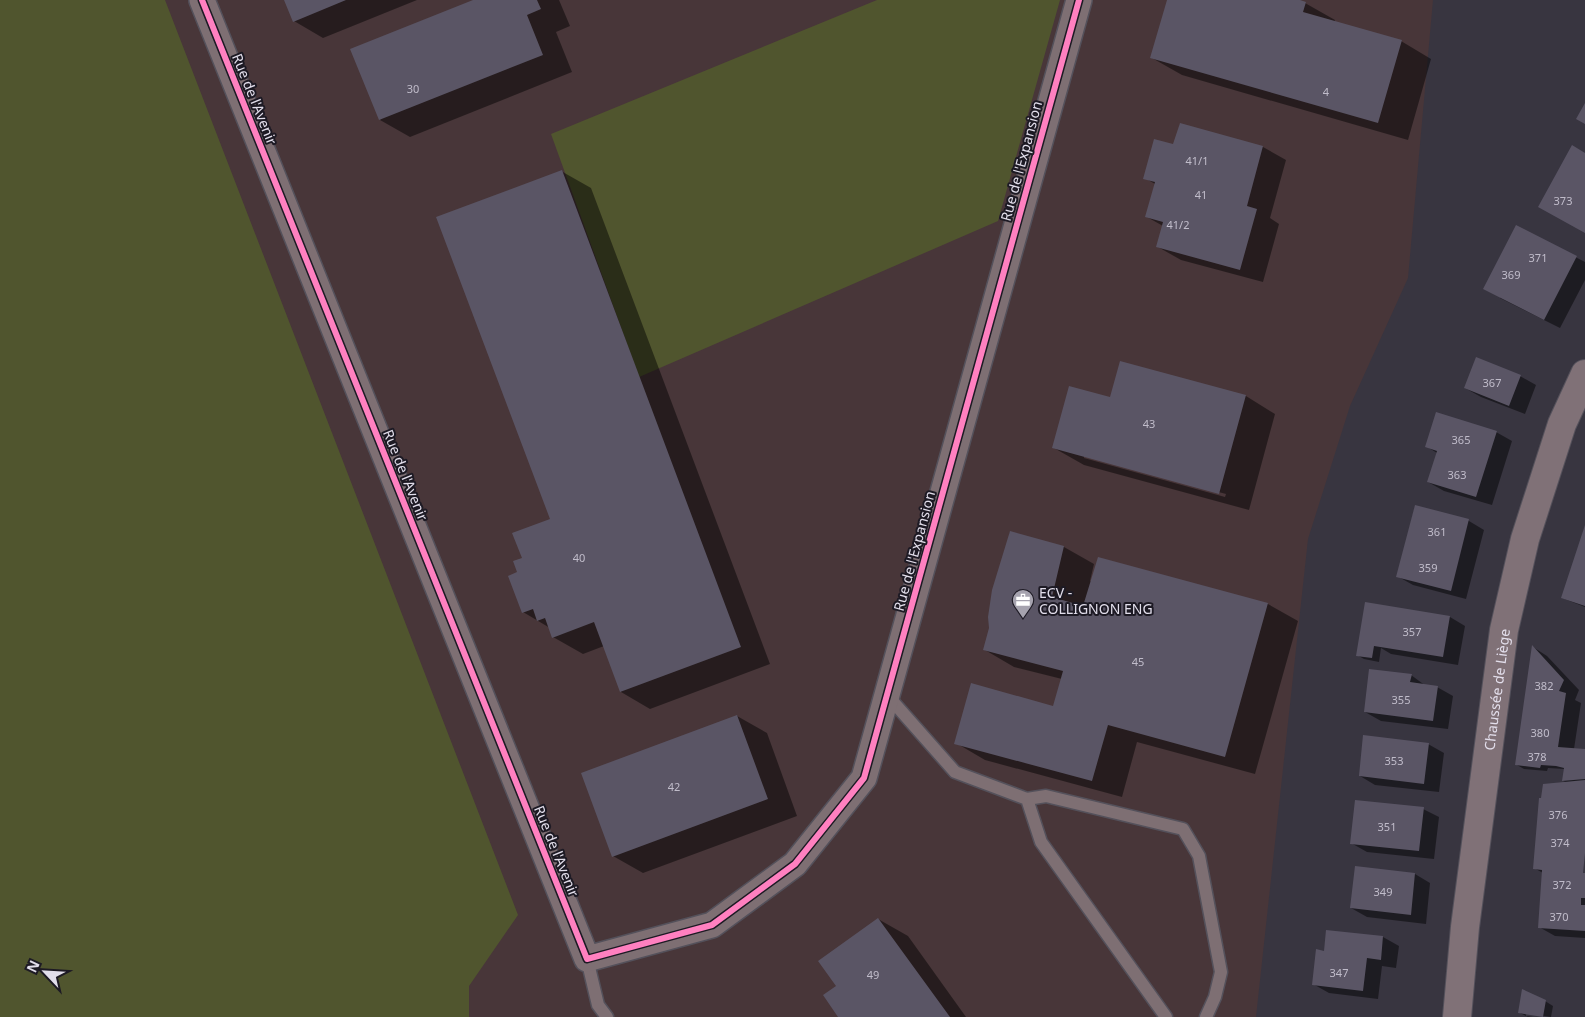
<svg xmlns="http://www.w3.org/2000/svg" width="1585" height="1017" font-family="'Noto Sans',sans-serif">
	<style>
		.industrial { fill: #483639 }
		.green { fill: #50552e }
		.shadow { fill: #0007; fill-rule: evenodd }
		.building { fill: #5a5565 }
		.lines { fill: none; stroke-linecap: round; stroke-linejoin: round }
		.service-casing { stroke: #54515b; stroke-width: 15 }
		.minor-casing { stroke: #54515b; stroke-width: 28 }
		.secondary-casing { stroke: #54515b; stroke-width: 30 }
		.service { stroke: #7e6f73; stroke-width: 12 }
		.minor { stroke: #7e6f73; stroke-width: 25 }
		.secondary { stroke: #807177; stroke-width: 28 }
		.cycleway-casing { stroke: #1d1a24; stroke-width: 9 }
		.cycleway { stroke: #ff80c0; stroke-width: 6 }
		.labels { text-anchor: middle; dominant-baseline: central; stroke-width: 4; stroke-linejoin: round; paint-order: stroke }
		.number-label { font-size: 11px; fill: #c0bcca }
		.street-label { font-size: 14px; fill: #e2deeb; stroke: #1d1a24 }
		.poi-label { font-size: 14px; fill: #e2deeb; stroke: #1d1a24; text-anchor: start }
	</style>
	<rect width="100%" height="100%" fill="#383540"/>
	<path class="industrial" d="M0,0H1433L1408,278L1350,406L1308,539L1256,1017H0Z"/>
	<path class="green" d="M0,0H165L518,915L469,986V1017H0Z
		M877,0H1060L998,221L639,377L551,134Z"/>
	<path class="shadow" d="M286,0H417L323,38L294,21Z
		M476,0H559L570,26L556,32L572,72L410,137L380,120Z
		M1169,0H1295L1305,3L1335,20L1334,22L1401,41L1431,59L1408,140L1182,75L1152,58Z
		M1180,124L1263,147L1286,160L1270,218L1279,224L1263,282L1181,260L1158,247L1163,226L1147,217L1155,184L1145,178L1174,146Z
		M561,171L591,188L770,664L650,709L621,692L604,646L583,654L553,637L550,628L523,612L519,573L523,559L551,520Z
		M1517,227L1585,262V280L1560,328L1500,298Z
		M1121,363L1246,396L1275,414L1249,510L1084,465L1054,448L1111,398ZM1084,456L1226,494L1225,497L1084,458Z
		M1520,376L1536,385L1525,414L1481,397L1465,388Z
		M1496,432L1512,441L1492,505L1444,491L1428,482L1437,453L1426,446Z
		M1415,507L1469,521L1484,530L1466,599L1413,585L1397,576Z
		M1585,527V607L1562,598Z
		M1010,532L1064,547L1094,564L1090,581L1092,582L1099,558L1268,604L1298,621L1255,774L1137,742L1122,797L985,760L956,743L1054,707L1062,679L1014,667L985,650Z
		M1366,603L1450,617L1465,626L1458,665L1391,654L1381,648L1379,662L1364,659L1357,655Z
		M1533,647L1547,656L1579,690L1575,700L1581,703L1574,749L1585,750V838L1582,874H1585V868V938L1555,936L1539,927L1543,873L1534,868L1568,783L1563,781L1565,769L1548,768L1547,771L1524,769L1517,765Z
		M1411,675L1426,686L1437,687L1453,696L1448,729L1381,721L1365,712Z
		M737,716L767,733L797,816L643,873L613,856Z
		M1428,744L1444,753L1439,792L1375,785L1360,776Z
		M1423,809L1439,817L1434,859L1367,852L1351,843Z
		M1415,874L1430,883L1426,924L1367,917L1351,908Z
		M878,919L908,936L966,1017H840L838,986Z
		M1328,931L1383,937L1399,946L1396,968L1382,966L1378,999L1329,993L1313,984L1325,952Z
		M1545,1001L1553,1006L1551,1017L1526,1013V1016L1533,1017H1528L1520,1013Z"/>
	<path class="building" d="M284,0H346L293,22Z
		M473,0H537L541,9L527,15L543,55L379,120L350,49Z
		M1167,0H1300L1306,2L1303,12L1402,40L1378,123L1150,58Z
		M1585,103V124L1576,119Z
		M1180,123L1263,146L1247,206L1257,209L1240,270L1156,247L1163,222L1145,217L1155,182L1143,179L1154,139L1173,144Z
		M1572,145L1585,153V233L1538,207Z
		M562,170L741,647L620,692L594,622L552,638L545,618L537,621L533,609L522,613L508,576L517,572L513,561L522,558L512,533L550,519L436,217Z
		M1516,225L1577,256L1544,320L1483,289Z
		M1476,357L1521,375L1509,406L1464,388Z
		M1120,361L1246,395L1219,494L1052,448L1069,386L1110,397Z
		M1436,412L1497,431L1476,497L1427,482L1437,451L1425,447Z
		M1415,505L1469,519L1451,591L1396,577Z
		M1585,525V606L1561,598Z
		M1010,531L1064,546L1052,597L1083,606L1098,557L1268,603L1225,757L1108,725L1092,781L954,744L971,683L1053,706L1063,671L983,650L989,628L988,617L992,590Z
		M1365,602L1450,616L1443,657L1374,646L1372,658L1356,656Z
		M1532,645L1564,680L1559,691L1566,693L1558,747L1585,749V779L1562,781L1564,768L1556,766L1541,765L1540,768L1515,765Z
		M1369,669L1412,674L1410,682L1438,686L1433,721L1364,712Z
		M737,715L768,799L612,857L581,773Z
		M1363,735L1429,743L1424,784L1359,776Z
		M1585,780V853L1583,873H1585V898H1581V905H1585V931L1538,928L1542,870L1533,869L1539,798H1541L1543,784Z
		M1355,800L1424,807L1419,851L1350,844Z
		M1355,866L1415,873L1411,915L1350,908Z
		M878,918L950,1017H838L823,995L836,986L818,961Z
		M1326,930L1383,936L1381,960L1367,958L1363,991L1312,985L1316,949L1324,951Z
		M1522,989L1546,1000L1543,1017L1518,1013Z"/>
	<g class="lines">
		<g class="service-casing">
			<path id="service" d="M887,695L955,772L1027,799L1046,796L1183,829L1199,856L1221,972L1215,997L1206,1017
				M1027,799L1041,842L1166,1017
				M587,959L598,1005L607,1017"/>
		</g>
		<g class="minor-casing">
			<path id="minor" d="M202,0L587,959L712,925L795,864L864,778L1079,0"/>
		</g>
		<g class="secondary-casing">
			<g id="secondary">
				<path id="s1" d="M1457,1017L1465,927L1504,630L1525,539L1562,424L1585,374"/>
			</g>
		</g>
		<use href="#service" class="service"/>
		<use href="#minor" class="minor"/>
		<use href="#secondary" class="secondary"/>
		<g class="cycleway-casing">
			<path id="cycleway" d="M202,0L587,959L712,925L795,864L864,778L1079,0"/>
		</g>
		<use href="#cycleway" class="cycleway"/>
	</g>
	<defs>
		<g id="office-pin" transform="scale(1.125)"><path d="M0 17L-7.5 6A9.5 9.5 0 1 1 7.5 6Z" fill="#a6a3af" stroke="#1d1a24"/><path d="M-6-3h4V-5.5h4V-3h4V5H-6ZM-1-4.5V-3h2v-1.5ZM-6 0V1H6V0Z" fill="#fff"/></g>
	</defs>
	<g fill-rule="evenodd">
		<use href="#office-pin" x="1023" y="600"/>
	</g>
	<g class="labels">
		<g class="number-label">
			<text x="413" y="88">30</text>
			<text x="1326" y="91">4</text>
			<text x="1197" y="160">41/1</text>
			<text x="1201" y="194">41</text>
			<text x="1563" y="200">373</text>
			<text x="1178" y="224">41/2</text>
			<text x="1538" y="257">371</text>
			<text x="1511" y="274">369</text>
			<text x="1492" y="382">367</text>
			<text x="1149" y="423">43</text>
			<text x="1461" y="439">365</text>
			<text x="1457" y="474">363</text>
			<text x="1437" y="531">361</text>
			<text x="579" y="557">40</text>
			<text x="1428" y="567">359</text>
			<text x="1412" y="631">357</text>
			<text x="1138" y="661">45</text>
			<text x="1544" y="685">382</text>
			<text x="1401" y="699">355</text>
			<text x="1540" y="732">380</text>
			<text x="1537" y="756">378</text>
			<text x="1394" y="760">353</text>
			<text x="674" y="786">42</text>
			<text x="1558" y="814">376</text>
			<text x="1387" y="826">351</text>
			<text x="1560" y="842">374</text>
			<text x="1562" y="884">372</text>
			<text x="1383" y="891">349</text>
			<text x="1559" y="916">370</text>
			<text x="1339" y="972">347</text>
			<text x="873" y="974">49</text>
		</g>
		<g class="street-label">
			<text transform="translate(255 99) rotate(68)">Rue de l'Avenir</text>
			<text transform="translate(1021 161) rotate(-75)">Rue de l'Expansion</text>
			<text transform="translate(406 475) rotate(68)">Rue de l'Avenir</text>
			<text transform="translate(914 551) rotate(-75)">Rue de l'Expansion</text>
			<text stroke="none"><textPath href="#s1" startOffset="330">Chaussée de Liège</textPath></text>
			<text transform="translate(557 851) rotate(68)">Rue de l'Avenir</text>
		</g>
		<g class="poi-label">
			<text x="1039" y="592">ECV -<tspan x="1039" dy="16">COLLIGNON ENG</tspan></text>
		</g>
	</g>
	<g transform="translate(45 972) rotate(295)" stroke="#1d1a24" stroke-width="4" paint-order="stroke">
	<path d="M0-4L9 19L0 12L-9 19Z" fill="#e2deeb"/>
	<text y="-8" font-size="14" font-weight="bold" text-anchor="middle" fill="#e2deeb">N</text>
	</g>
</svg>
